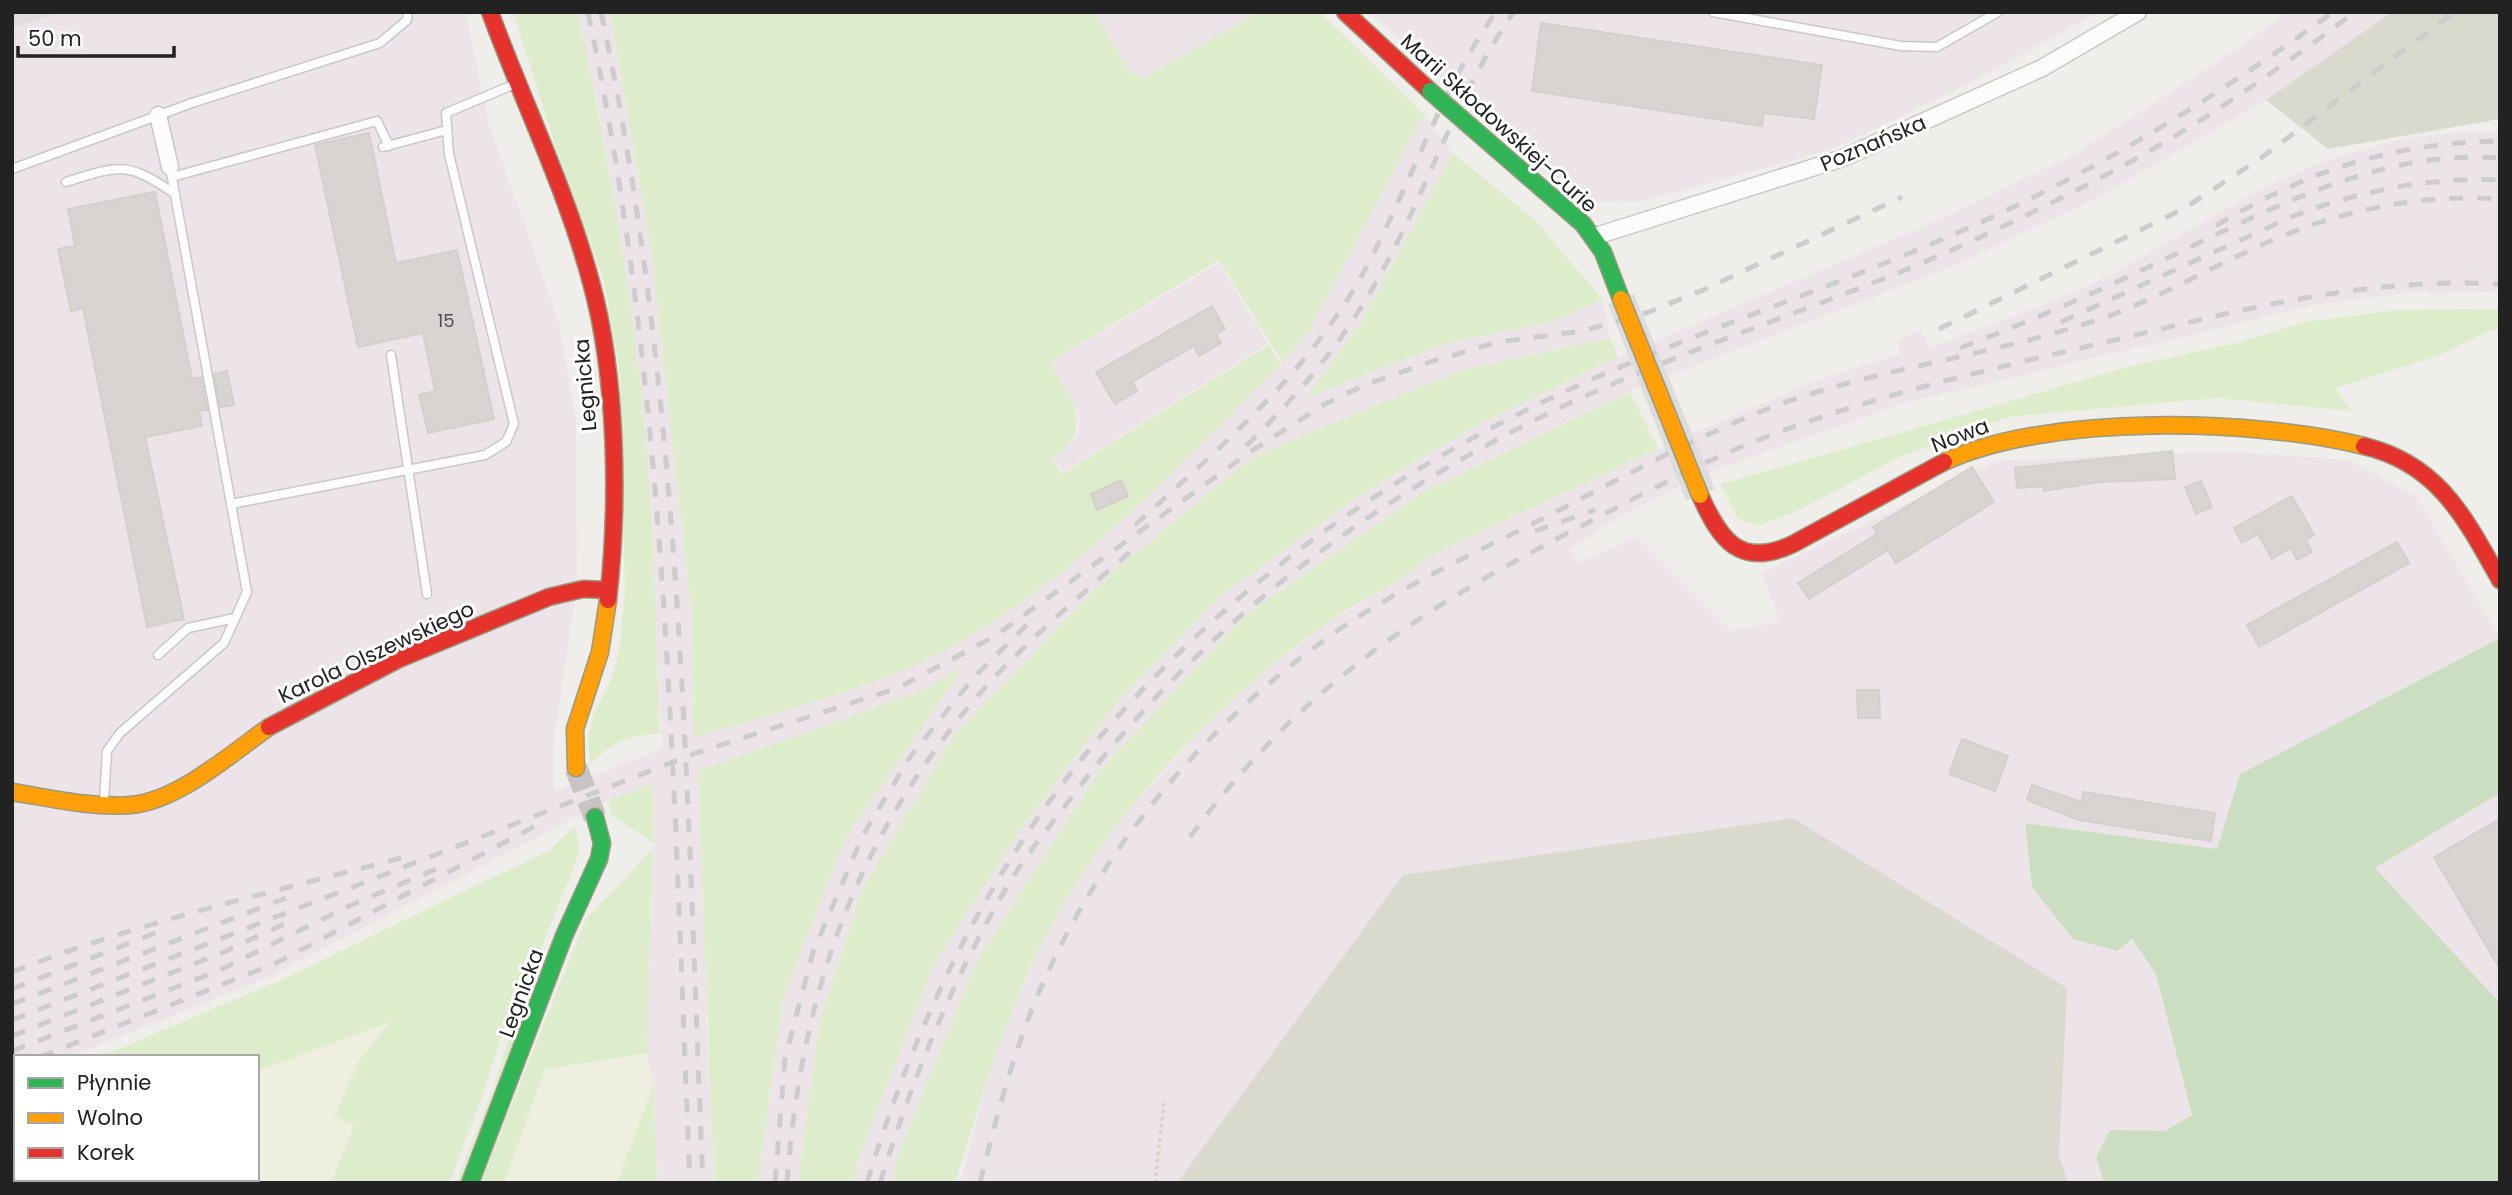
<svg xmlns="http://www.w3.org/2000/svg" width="2512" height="1195" font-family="Poppins,sans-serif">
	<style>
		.residential { fill: #dfdedc }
		.industrial { fill: #ede4e9 }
		.construction { fill: #d9d9cd }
		.farmland { fill: #efefdf }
		.grass { fill: #ddeccb }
		.forest { fill: #cbdec1 }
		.pier { fill: #dedddd }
		.building { fill: #d7d4d2; stroke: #d3d0cc; stroke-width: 2 }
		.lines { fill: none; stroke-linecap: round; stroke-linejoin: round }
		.secondary-tunnel { stroke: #c7c5c3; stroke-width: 23; stroke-dasharray: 23 11; stroke-linecap: butt }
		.lane-casing { stroke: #c9c8c7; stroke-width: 11 }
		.street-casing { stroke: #c9c8c7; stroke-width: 19 }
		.fast-casing { stroke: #999a82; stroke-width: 19 }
		.slow-casing { stroke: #999a82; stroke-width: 19 }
		.jam-casing { stroke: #999a82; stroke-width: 19 }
		.path { stroke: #dccecd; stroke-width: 3.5; stroke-dasharray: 3.5 3.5; stroke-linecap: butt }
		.lane { stroke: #fdfcfc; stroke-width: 8 }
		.street { stroke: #fdfcfc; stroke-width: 16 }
		.fast { stroke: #30b455; stroke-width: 16 }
		.slow { stroke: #ff9f0a; stroke-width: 16 }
		.jam { stroke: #e5322d; stroke-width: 16 }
		.rail { stroke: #ccc; stroke-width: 5; stroke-dasharray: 14 14; stroke-linecap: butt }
		.fast-bridge-casing { stroke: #999a82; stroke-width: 19; stroke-linecap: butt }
		.slow-bridge-casing { stroke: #999a82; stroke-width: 19; stroke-linecap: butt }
		.fast-bridge { stroke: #30b455; stroke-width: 16 }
		.slow-bridge { stroke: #ff9f0a; stroke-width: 16 }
		.labels { text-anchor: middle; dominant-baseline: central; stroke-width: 6; stroke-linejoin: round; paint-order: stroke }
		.number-label { font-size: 18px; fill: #4f4e4e }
		.street-label { font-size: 21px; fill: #222; stroke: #fff }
	</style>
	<rect width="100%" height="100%" fill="#f0eeeb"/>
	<path class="residential" d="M12,12H61L12,29Z"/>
	<path class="industrial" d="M61,12H466L488,121L559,322L576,422L577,585L555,733L554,791L662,749L649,487L638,363L602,125L578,12H610L652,255L692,616L694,736L828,697L921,662L1281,365L1310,329L1424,114L1453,153L1361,323L1307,398L1447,343L1555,321L1603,300L1610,338L1459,371L1109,575L953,737L862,890L819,1025L798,1183H758L783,999L845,839L964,666L922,691L706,1014L714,1183H658L653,1086L647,1053L654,843L652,784L609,800L271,976L70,1057H16V1079L12,1080V29Z
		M1095,12H1259L1144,78L1130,72Z
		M1369,12H2099L1959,89L1830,150L1644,201L1579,203Z
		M2286,12H2392L2266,100L2096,199L1951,267L1630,391L1425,491L1246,615L1099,771L977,961L898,1155L892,1183H853L861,1153L933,966L1021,829L1121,697L1222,595L1360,495L1472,428L1618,357L1934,222L2075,154L2237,49Z
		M2460,132H2500V291L2431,294L2422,291L2320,304L1902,404L1710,472L1621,516L1570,549L1577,563L1637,537L1730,630L1780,622L1762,573L1997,461L2223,451L2348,460L2416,496L2500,638L2240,774L2218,849L2026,823L2032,887L2073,938L2117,951L2131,939L2156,974L2192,1115L2165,1131L2110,1130L2096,1157L2104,1183H960L990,1071L1006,1025L1045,937L1086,866L1129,810L1203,728L1261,675L1325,625L1416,569L1426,558L1693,433L1823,378L1900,354L1898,341L1921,329L1929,348L2043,305L2105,278L2255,192L2319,163L2396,140Z
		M1219,263L1268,344L1063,472L1054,459L1074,441L1080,424L1079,414L1051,362Z
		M2500,793V1003L2375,868Z"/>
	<path class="construction" d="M2392,12H2500V119L2328,149L2266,100Z
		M1793,818L2067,988L2059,1155L2068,1183H1177L1403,875Z"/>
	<path class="farmland" d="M391,1021L358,1062L335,1116L354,1124L331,1183H12V1161L16,1159V1179H257V1071Z
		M647,1053L653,1086L617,1183H504L545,1069Z"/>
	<path class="grass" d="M513,12H578C603,128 623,245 638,362C653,485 655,610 660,733C627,737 614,740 590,765L588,737L593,715L610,682L619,652L625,592L620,374L604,281L556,148Z
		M610,12H1095L1130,72L1144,78L1259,12H1320L1424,114L1310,329L1283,363L1219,260L1050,362C1071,398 1097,428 1052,459L1062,474L1269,345L1281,365C1173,472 1061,595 922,662C853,694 767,716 694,737L692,616L652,255Z
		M1453,153L1535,220L1603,300L1555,321L1447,343L1306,398L1361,323Z
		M2500,309V331L2492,330L2440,355L2336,388L2351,411L2217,398L2008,417L1900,457L1799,510L1758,526L1737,518L1721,484L2132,366L2236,343L2305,322L2397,310Z
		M1610,338L1618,357L1472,428L1360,495L1222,595L1121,697L1021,829L933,966L861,1153L853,1183H798L819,1025L862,890L953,737L1109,575L1254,456L1459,371Z
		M1630,392L1658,449L1426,558C1407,580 1376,592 1351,607C1320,627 1290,650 1262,674C1163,758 1076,862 1024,982C996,1047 976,1115 955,1183H892L898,1155L977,961L1099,771L1246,615L1425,491Z
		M965,665L845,839L783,999L758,1183H714L698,771L922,691Z
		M652,784L654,843L612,816L609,800Z
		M575,826L580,851L538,956L518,985L481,1100L449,1183H331L354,1125L335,1116L358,1062L390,1022L257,1071V1057H100L279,981L550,850Z
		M653,849L647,1053L545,1069L504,1183H480L586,919Z
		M530,984L536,986L463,1183H456L493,1090L525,986Z
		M653,1086L658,1183H617Z
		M16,1092V1159L12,1161V1094Z"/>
	<path class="forest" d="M2500,638V793L2375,868L2500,1003V1183H2104L2096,1157L2110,1130L2165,1131L2192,1115L2156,974L2132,939L2117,951L2073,939L2032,887L2025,823L2217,849L2240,774Z"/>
	<path class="pier" d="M1634,294L1715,489L1686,501L1608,304Z"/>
	<path class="building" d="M1541,23L1822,65L1814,119L1764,113L1762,126L1532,91Z
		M369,133L396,263L457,250L494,419L428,433L419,395L435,391L423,333L358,347L315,145Z
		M155,192L192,379L201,377L207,410L199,411L202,426L145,437L184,619L147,627L83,308L71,311L58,249L75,246L68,209Z
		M1212,306L1225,329L1216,334L1221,343L1199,356L1194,346L1132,382L1137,391L1115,404L1096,372Z
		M227,371L234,405L220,407L214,374Z
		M2172,451L2175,479L2099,482L2044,491V486L2017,488L2015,468Z
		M1972,467L1994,502L1896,563L1888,550L1809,599L1798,583L1877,534L1873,527Z
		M1121,480L1128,496L1097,510L1091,494Z
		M2201,481L2212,507L2196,514L2185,487Z
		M2292,496L2314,535L2306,540L2312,552L2297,560L2291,548L2272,559L2258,534L2242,543L2234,528Z
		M2397,542L2409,563L2259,647L2247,625Z
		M1857,690H1879L1880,718H1858Z
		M1962,739L2008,756L1995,791L1949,774Z
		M2032,785L2082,802L2083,792L2215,813L2211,841L2079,820L2027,800Z
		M2500,819V969L2434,857Z"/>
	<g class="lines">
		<path class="secondary-tunnel" d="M576,768L595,817"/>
		<g class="lane-casing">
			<path id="lane" d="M1713,12L1901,46L1937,47L1998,12
				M383,147L447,130
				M12,169L192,103L380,43L407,20L408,12
				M172,177L377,121L389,146
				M66,182C120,165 127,161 175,194
				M391,355L427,594
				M231,504L485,455L506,442L514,424L449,154L446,113L515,84
				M158,655L188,628L235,618
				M104,801L107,751L120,733L224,643L247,592L170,167"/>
		</g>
		<g class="street-casing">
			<path id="street" d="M158,115L170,167
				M1593,237L1843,158L2042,68L2138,12"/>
		</g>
		<g class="fast-casing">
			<path id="fast" d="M1470,126L1583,224L1603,252L1621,299
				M470,1183L564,936L599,859L602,843L595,817"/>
		</g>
		<g class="slow-casing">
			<path id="slow" d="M1944,462C2048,413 2255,419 2364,446
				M576,768L575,729L600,652L608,600
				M12,792C50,798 91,808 130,805C177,802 232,753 269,727"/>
		</g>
		<g class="jam-casing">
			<path id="jam" d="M490,12C523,102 566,189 591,282C617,376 619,502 608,600
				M1345,12L1430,91
				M2364,446C2439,464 2465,518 2500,580
				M1700,495C1720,540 1740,569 1793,544L1944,462
				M269,727L399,659L549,597L583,589L608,590"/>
		</g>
		<path class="path" d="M1155,1183L1164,1103"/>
		<use href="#lane" class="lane"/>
		<use href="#street" class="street"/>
		<use href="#fast" class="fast"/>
		<use href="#slow" class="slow"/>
		<use href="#jam" class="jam"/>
		<path class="rail" d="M588,12C669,397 673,792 690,1183
			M601,12C683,396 686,792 703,1183
			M2216,226C2308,170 2392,143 2500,141
			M2061,322L2291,217C2359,191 2427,177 2500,180
			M1939,329L2183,209L2261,158L2454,12
			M1960,348C2029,322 2095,293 2161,261C2267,211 2378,149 2500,158
			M1246,446C1297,396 1340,346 1375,284C1426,196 1455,96 1514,12
			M1135,525C1216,451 1302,379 1358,282C1408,194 1437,95 1496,12
			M1535,531L1595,510
			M1190,837C1295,694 1414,612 1570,532C1626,503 1682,472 1741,447C1862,397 1996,368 2123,338C2248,308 2370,277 2500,284
			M12,972C141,921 278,891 412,855
			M12,989L168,928
			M12,1004L286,898
			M12,1020L696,753L898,688L995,636L1250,452L1325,404L1362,386L1430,362L1498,342L1583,331L1649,312L1703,290L1902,197
			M12,1036L224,952L286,923
			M12,1051L220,970L349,906L436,869
			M40,1057L276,963L543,822
			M12,1067L16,1066
			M775,1183L785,1059L813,952L863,835L910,757L974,677L1035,617
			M787,1183C801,996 853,844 975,699C1024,642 1084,593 1140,543
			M867,1183C899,1077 942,973 999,878C1125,667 1326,506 1545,401C1695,329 1857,282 2007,210C2123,155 2229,88 2333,12
			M880,1183C912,1080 953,978 1008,885C1028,852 1054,821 1077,790C1202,627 1365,503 1549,413C1678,350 1818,309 1950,251C2021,219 2092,184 2160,145C2228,105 2292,59 2355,12
			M980,1183C993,1130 1007,1076 1026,1025C1085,865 1201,725 1340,629C1404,585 1475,553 1544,518C1626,476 1710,428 1798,398C1892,367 1993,354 2088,323C2153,303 2211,266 2273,240C2346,209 2421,194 2500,199"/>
		<g class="fast-bridge-casing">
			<path id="fast-bridge" d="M1430,91L1470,126"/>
		</g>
		<g class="slow-bridge-casing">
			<path id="slow-bridge" d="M1621,299L1700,495"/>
		</g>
		<use href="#fast-bridge" class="fast-bridge"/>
		<use href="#slow-bridge" class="slow-bridge"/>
	</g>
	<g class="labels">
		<g class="number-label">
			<text x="446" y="320">15</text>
		</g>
		<g class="street-label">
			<text transform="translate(1499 123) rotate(42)">Marii Skłodowskiej-Curie</text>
			<text transform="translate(1873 143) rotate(-23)">Poznańska</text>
			<text transform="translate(585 385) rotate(-95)">Legnicka</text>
			<text transform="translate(1960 435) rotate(-21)">Nowa</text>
			<text transform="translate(376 652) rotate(-25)">Karola Olszewskiego</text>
			<text transform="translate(521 993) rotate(-70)">Legnicka</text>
		</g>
	</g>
	<rect width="2512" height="1195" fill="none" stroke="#222222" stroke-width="28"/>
	<rect x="14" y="1055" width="245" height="126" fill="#ffffff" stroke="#a7a7a7" stroke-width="2"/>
	<rect x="28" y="1078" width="35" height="10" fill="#30b455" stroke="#a7a7a7" stroke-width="2"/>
	<text x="77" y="1090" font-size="21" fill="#222222">Płynnie</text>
	<rect x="28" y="1113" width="35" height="10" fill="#ff9f0a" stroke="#a7a7a7" stroke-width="2"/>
	<text x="77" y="1125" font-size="21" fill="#222222">Wolno</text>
	<rect x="28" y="1148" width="35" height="10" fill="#e5322d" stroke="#a7a7a7" stroke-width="2"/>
	<text x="77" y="1160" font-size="21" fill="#222222">Korek</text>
	<path d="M18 46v10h156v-10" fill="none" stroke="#222222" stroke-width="3.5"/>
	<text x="28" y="46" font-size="21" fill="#222222" stroke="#ffffff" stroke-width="5" paint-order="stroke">50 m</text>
</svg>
